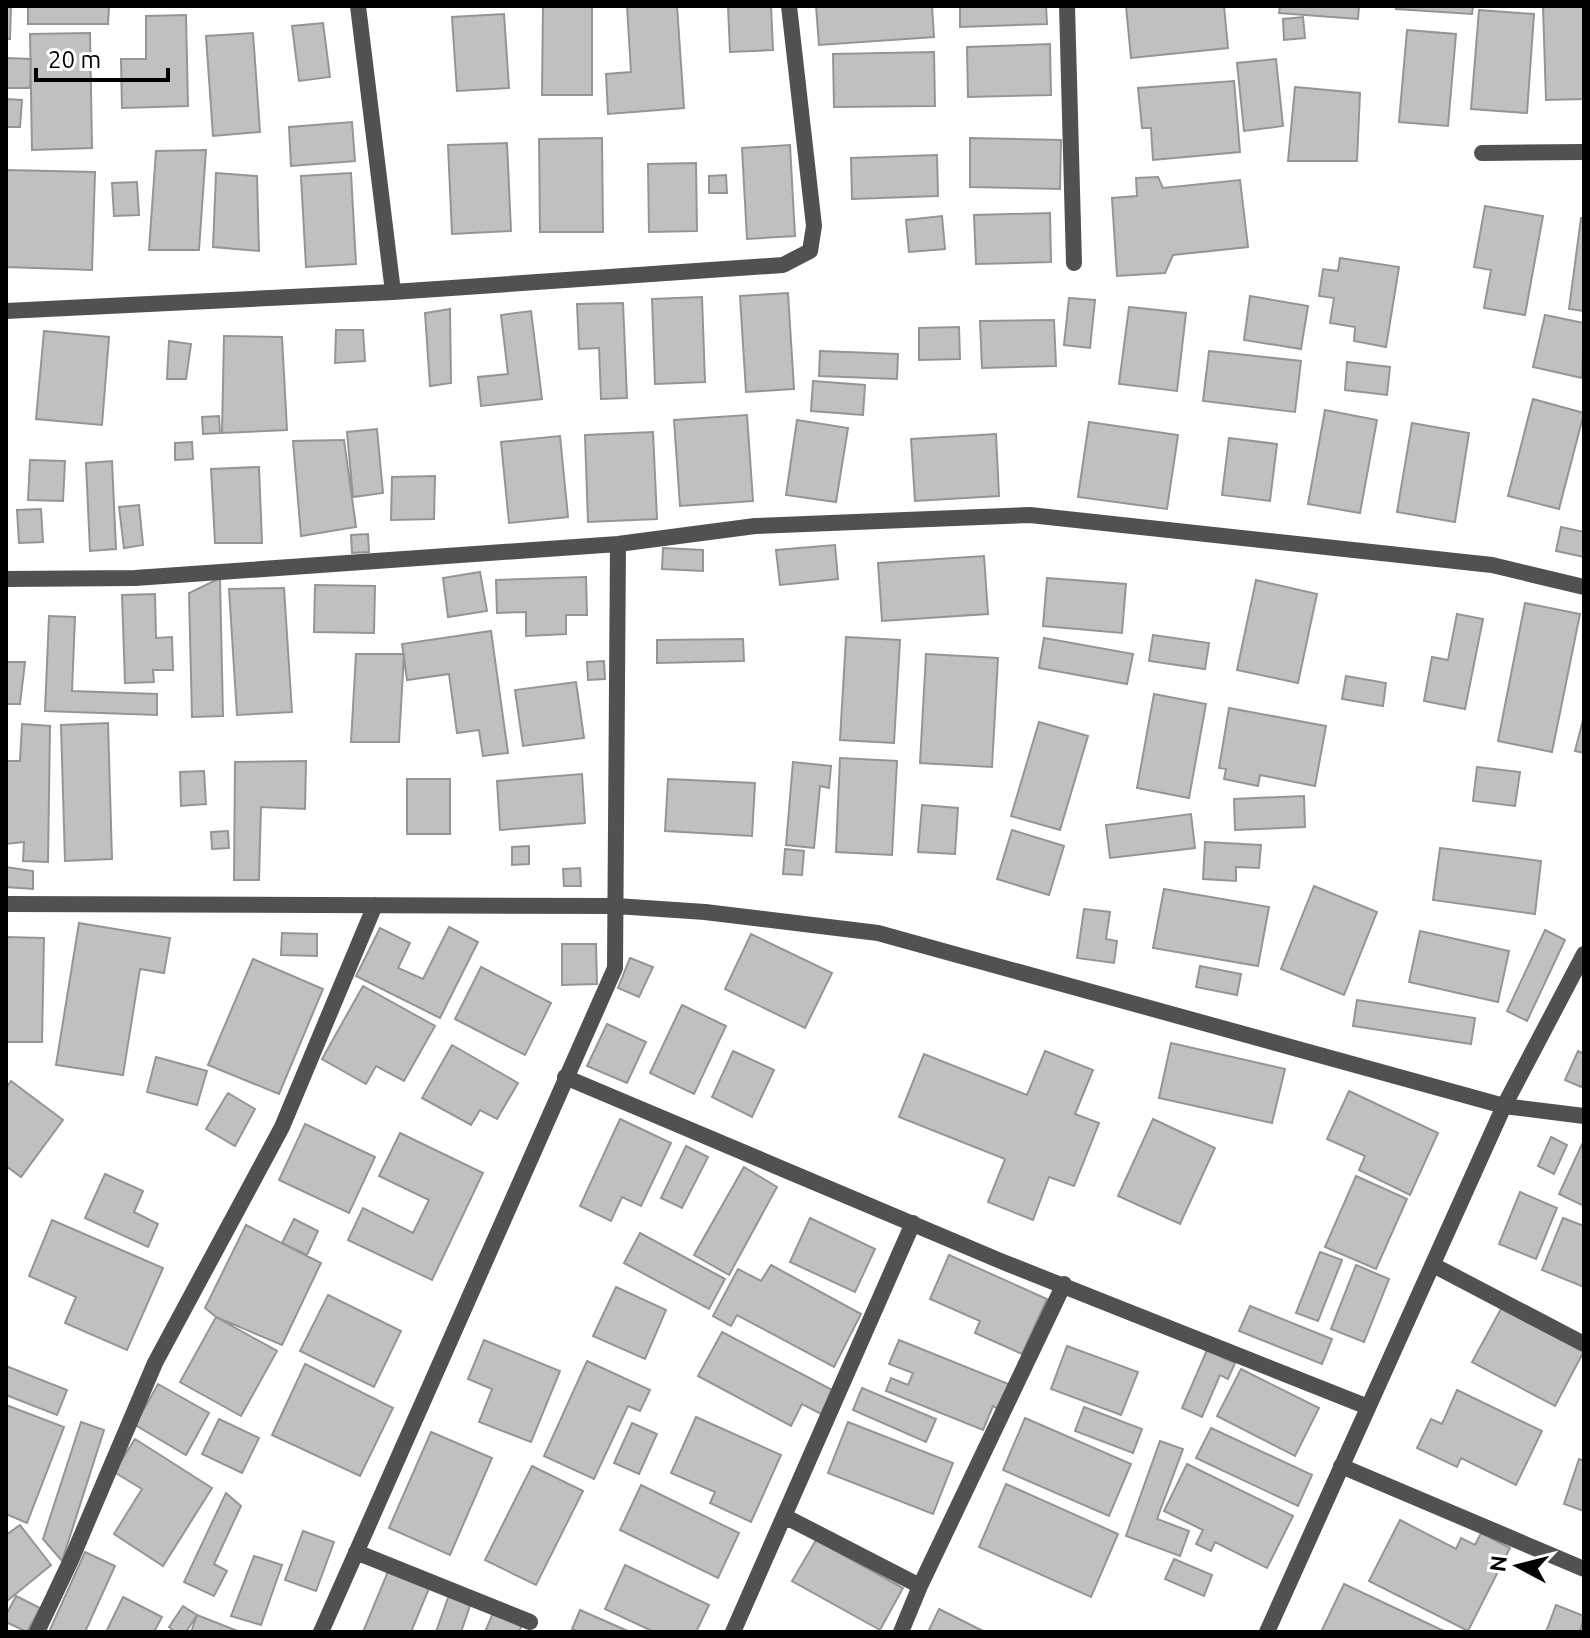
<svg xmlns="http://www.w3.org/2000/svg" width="1590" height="1638" font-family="Ubuntu,sans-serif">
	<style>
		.building { fill: #c0c0c0; stroke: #959595; stroke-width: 2 }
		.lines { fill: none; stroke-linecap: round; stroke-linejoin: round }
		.street { stroke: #515151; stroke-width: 16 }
	</style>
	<rect width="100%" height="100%" fill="#fff"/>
	<path class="building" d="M6,6H11L10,39H6Z
		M28,6H109L108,24H28Z
		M543,6H592V95H542Z
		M627,6H677L684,108L608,114L606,74L631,72Z
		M728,6H771L773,50L730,52Z
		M816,6H932L934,37L819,45Z
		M960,6H1046L1047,24L960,27Z
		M1126,6H1224L1228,48L1131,58Z
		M1280,6H1359L1358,19L1279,13Z
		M1396,6H1473L1472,14L1396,9Z
		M1543,6H1584V99L1546,100Z
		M1479,10L1534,14L1527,113L1471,109Z
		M504,14L509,88L457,91L452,17Z
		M186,15L188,106L122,108L121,59H146V16Z
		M1303,17L1305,38L1284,40L1283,19Z
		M323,23L330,77L299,81L292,26Z
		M1407,30L1456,34L1448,126L1399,122Z
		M90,33L92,148L32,150L30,34Z
		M253,33L260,132L213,136L206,36Z
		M1050,44L1051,95L968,97L967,47Z
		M934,52L935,106L834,107L833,54Z
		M6,58L31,59L30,88H6Z
		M1276,59L1283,126L1244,131L1237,63Z
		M1234,81L1240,152L1153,160L1151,128H1142L1138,88Z
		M1295,87L1360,93L1357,161H1288Z
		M6,99L22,100L20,127H6Z
		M352,122L355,161L291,166L289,127Z
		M602,138L603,232H540L539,139Z
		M970,138L1061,140L1060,189L970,187Z
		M507,143L511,231L452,234L448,145Z
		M790,145L795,236L747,239L742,148Z
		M206,150L199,250H149L156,151Z
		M937,155L938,196L852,199L851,158Z
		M696,163L697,231L649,232L648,164Z
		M6,170L95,172L92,270L6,267Z
		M216,173L257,176L259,251L213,247Z
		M351,173L356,264L306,267L301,176Z
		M726,175L727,193H709V176Z
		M1158,177L1163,188L1240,180L1248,247L1173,255L1165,273L1117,276L1112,198L1137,196L1136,178Z
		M137,182L139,215L114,216L112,183Z
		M1485,206L1543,216L1525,315L1484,308L1491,270L1474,267Z
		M1050,213L1051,262L976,264L974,215Z
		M942,216L945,249L909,252L906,220Z
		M1581,218H1584V311L1569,309Z
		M1340,258L1399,267L1386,347L1354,341L1355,327L1330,323L1334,298L1319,296L1323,269L1338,271Z
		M788,293L794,389L746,392L740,296Z
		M1250,296L1308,306L1301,349L1244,340Z
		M702,297L705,382L655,384L652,299Z
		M1069,298L1095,300L1090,348L1064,345Z
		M623,303L627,398L601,399L599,348L579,349L577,304Z
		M1129,307L1186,313L1177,391L1119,384Z
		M450,309L451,383L430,386L425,313Z
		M531,311L542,399L481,406L478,377L508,374L501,315Z
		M1545,315L1584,323L1582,378L1533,367Z
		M1054,320L1056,366L982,368L980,321Z
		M959,327L960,359L919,360V328Z
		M336,330H363L365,361L335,363Z
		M44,331L109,337L102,425L36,419Z
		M224,336L282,337L287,430L222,433Z
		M169,341L191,344L186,379H167Z
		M820,351L898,354L897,379L819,376Z
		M1209,351L1301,361L1295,412L1203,401Z
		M1347,362L1390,367L1387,395L1345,390Z
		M813,381L865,385L863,415L811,411Z
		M1533,399L1584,413L1559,509L1508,496Z
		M1325,410L1377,420L1360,513L1308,504Z
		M747,415L753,501L680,506L674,420Z
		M219,416L220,433L203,434L202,417Z
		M797,420L848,428L836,502L786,495Z
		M1089,422L1178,435L1167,509L1078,497Z
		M1412,423L1469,433L1455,522L1397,512Z
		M377,429L383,493L353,497L347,432Z
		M653,432L657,519L588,522L585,435Z
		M996,434L999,496L915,501L911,439Z
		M560,436L568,517L509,523L501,442Z
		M1229,438L1277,444L1270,501L1222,495Z
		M344,440L356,527L301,536L293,441Z
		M192,442L193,459L175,460V443Z
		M30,460L65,461L63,501L28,500Z
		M112,461L116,549L90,551L86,463Z
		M259,467L262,543H215L211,469Z
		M435,476L434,519L391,520L392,477Z
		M139,505L143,545L124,548L119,507Z
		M41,509L43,542L19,543L17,510Z
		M1561,527L1584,532V557L1556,551Z
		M368,534L369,552L352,553L351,535Z
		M835,545L838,579L780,585L776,550Z
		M663,548L703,550V571L662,569Z
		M984,556L988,614L882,621L878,563Z
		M480,572L487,611L448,617L443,578Z
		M586,577L587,615H566V634L526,636V612L497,613L496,580Z
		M220,578L223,716L192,717L189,593Z
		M1047,578L1126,584L1122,633L1043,626Z
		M1256,580L1317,594L1298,683L1237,670Z
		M315,585L375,586L374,633L314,632Z
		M284,588L292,712L237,715L229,589Z
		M155,594L156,638L172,637L173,670H153L154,682L125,683L122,595Z
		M1525,603L1580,614L1552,752L1498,741Z
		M1457,614L1483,619L1465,709L1424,701L1432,657L1448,660Z
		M49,616L75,617L72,691L157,694V715L45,711Z
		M491,631L508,753L483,756L479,730L457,733L449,674L407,680L402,644Z
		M1153,635L1209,643L1205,669L1149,661Z
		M846,637L900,640L894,743L840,740Z
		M1044,638L1133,654L1127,684L1039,668Z
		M743,639L744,661L657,663V640Z
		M356,654H404L399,742H351Z
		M926,654L998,658L992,767L920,763Z
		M604,661L605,679L588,680L587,662Z
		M6,662H25L20,704H6Z
		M1346,676L1386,683L1383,706L1342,699Z
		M576,682L584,738L523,746L515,690Z
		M1154,694L1206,704L1189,798L1137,788Z
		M1229,708L1326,726L1315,786L1260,775L1258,786L1224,779L1226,769L1219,768Z
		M1584,716V753L1575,751Z
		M1039,722L1088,736L1060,830L1011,816Z
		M108,723L112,859L65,861L61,725Z
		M22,724L50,726L48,862L23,861L24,842L6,844V761H20Z
		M840,758L897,761L892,855L836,852Z
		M306,761L305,809L261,807L259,880H234L235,762Z
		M793,762L831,766L829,788L820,786L814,848L786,845Z
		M1477,767L1520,772L1515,806L1473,801Z
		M204,771L206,804L181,806L180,772Z
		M582,774L585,823L500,830L497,781Z
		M407,779H450V834H407Z
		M668,779L755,783L752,836L665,831Z
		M1304,796L1305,827L1235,830L1234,799Z
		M922,805L958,808L955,854L918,852Z
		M1191,814L1195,848L1110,858L1106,825Z
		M1012,830L1064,846L1049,895L997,879Z
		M228,831L229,848L212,849L211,832Z
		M1205,842L1261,845L1259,868L1236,867V881L1203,879Z
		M529,846V864L512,865V847Z
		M1440,848L1541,861L1535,914L1433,900Z
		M785,849L804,851L802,875L783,874Z
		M6,867L33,871V889L6,887Z
		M580,868L581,886H564L563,869Z
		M1314,886L1377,912L1344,995L1281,969Z
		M1164,889L1269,907L1258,966L1153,948Z
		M1084,909L1110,912L1106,939L1117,941L1114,963L1077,958Z
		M79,923L170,938L164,973L140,969L123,1075L56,1065Z
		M449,927L478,942L440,1018L356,976L380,928L410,943L398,968L423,979Z
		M1545,930L1565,940L1527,1021L1507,1011Z
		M1420,931L1509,951L1498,1002L1409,982Z
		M282,933L317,934V956L281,955Z
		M751,934L832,973L805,1028L725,989Z
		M6,937L44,938L42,1042H6Z
		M562,944H596L597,984L562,985Z
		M630,958L653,967L639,997L618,988Z
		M253,959L323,989L279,1094L208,1065Z
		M1200,966L1241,974L1237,995L1196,987Z
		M481,967L551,1003L525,1055L455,1019Z
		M363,986L435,1026L404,1081L376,1066L366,1084L322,1059Z
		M1357,1000L1475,1018L1471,1044L1353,1026Z
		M682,1005L726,1026L694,1094L650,1073Z
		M607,1024L646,1042L627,1083L587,1066Z
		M1171,1043L1285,1069L1272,1123L1159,1098Z
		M452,1045L518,1083L497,1119L480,1110L471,1125L422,1098Z
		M733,1051L774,1070L752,1117L712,1097Z
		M1045,1051L1093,1070L1075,1114L1099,1123L1074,1186L1049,1177L1033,1220L988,1202L1005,1159L899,1117L924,1054L1027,1095Z
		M1578,1051L1584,1054V1082L1581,1087L1565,1080Z
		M156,1057L207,1071L197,1105L147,1092Z
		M11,1081L63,1120L21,1177L6,1166V1088Z
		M1349,1091L1438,1133L1410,1195L1359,1170L1365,1156L1327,1139Z
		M228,1093L255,1109L235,1146L206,1129Z
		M620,1119L671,1143L641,1206L622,1197L611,1221L580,1206Z
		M1153,1119L1215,1148L1180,1224L1118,1196Z
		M305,1124L375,1157L349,1213L279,1180Z
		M400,1133L483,1173L432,1280L348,1240L363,1208L413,1233L429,1200L379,1176Z
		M1551,1137L1567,1145L1554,1174L1538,1166Z
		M1584,1140V1206L1559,1194Z
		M686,1146L708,1157L682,1208L661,1198Z
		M744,1167L777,1187L729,1275L694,1255Z
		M105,1174L143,1191L134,1212L158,1224L148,1247L85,1218Z
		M1356,1176L1407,1199L1376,1269L1325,1247Z
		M1520,1192L1557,1208L1536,1259L1499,1244Z
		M810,1218L875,1249L855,1292L790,1262Z
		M1563,1218L1584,1226V1287L1542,1270Z
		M294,1219L318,1231L307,1255L282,1243Z
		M52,1220L163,1268L127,1350L65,1323L76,1297L29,1276Z
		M246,1225L321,1263L282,1345L216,1317L205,1308Z
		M640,1233L725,1279L709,1309L624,1263Z
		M1320,1252L1342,1260L1318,1321L1296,1313Z
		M949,1255L1047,1299L1022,1354L975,1333L980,1321L930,1299Z
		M771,1265L861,1314L834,1367L737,1315L731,1326L713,1316L738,1269L761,1281Z
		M1356,1265L1389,1279L1364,1342L1331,1329Z
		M616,1287L666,1310L645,1359L593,1336Z
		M328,1295L401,1331L374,1387L300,1351Z
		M1250,1306L1332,1339L1322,1364L1239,1331Z
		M1502,1307L1584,1351L1555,1406L1472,1362Z
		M216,1317L277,1351L241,1416L180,1382Z
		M722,1332L836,1392L823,1415L802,1404L791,1426L698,1376Z
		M484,1340L560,1371L531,1442L479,1422L492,1389L468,1379Z
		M899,1340L1011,1385L1001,1410L993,1406L983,1430L886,1391L891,1378L908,1385L913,1373L889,1364Z
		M1067,1346L1138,1372L1121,1415L1051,1389Z
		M1207,1350L1235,1363L1228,1379L1220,1375L1202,1417L1182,1408Z
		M587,1361L650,1390L640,1411L628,1406L594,1479L544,1456Z
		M305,1364L393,1408L360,1476L272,1435Z
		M6,1366L67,1390L57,1415L6,1395Z
		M1241,1369L1319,1408L1295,1456L1217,1416Z
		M158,1384L209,1413L186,1455L135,1425Z
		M862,1388L936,1419L926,1442L853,1410Z
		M1457,1390L1542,1431L1516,1485L1461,1458L1457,1467L1417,1448L1431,1419L1442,1424Z
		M6,1405L64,1427L27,1523L6,1514Z
		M1084,1407L1142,1429L1133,1453L1075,1431Z
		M696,1417L781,1455L751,1522L710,1503L715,1492L671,1473Z
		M1025,1418L1131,1464L1109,1516L1003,1470Z
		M219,1419L259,1438L242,1473L202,1454Z
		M81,1422L104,1430L62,1561L43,1539Z
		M848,1422L953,1463L933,1514L828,1473Z
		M632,1423L657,1434L639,1474L614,1463Z
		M1211,1428L1312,1475L1298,1506L1196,1458Z
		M431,1432L492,1458L450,1555L389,1528Z
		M135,1439L212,1488L163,1566L114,1534L142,1489L114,1472Z
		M1160,1441L1183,1449L1157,1519L1189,1531L1180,1556L1126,1536Z
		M1579,1459L1584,1461V1511L1564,1504Z
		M1187,1464L1293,1516L1267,1568L1215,1542L1211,1551L1196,1544L1203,1530L1164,1511Z
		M532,1466L583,1491L536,1585L485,1560Z
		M1006,1484L1118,1534L1091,1597L979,1547Z
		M641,1485L739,1533L718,1578L620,1530Z
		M226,1493L241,1506L214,1564L227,1571L214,1596L184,1582Z
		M1400,1520L1456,1549L1461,1538L1475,1545L1481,1533L1510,1548L1468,1631L1369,1581Z
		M20,1525L51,1565L6,1602V1535Z
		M303,1531L334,1542L316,1591L285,1580Z
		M816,1540L903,1588L880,1630L792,1581Z
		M85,1552L115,1566L85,1632H49Z
		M254,1556L282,1565L261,1625L231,1616Z
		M1174,1559L1212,1575L1204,1596L1165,1579Z
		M625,1565L709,1605L696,1632H654L605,1609Z
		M389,1569L430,1586L411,1632H363Z
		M1344,1584L1446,1632H1321Z
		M450,1592L472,1600L461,1632H436Z
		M16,1596L40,1608L27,1632L6,1622V1615Z
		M123,1597L162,1617L154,1632H106Z
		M1556,1605L1584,1616L1580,1632H1546Z
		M183,1606L197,1615L186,1632H175L169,1627Z
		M939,1609L985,1632H928Z
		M580,1610L630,1632H579L572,1629Z
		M493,1613L522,1625L519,1632H485Z
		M197,1615L240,1632H191Z"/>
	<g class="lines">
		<path class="street" d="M358,6L393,292
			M1067,6L1074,263
			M1482,153L1584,152
			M6,311L393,292L783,265L810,251L814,226L789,6
			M6,579L135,578L618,544L755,526L1030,515L1492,565L1584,587
			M6,904L616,906L705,912L878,933L1504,1106L1584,1116
			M565,1077L1003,1262L1368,1407
			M1433,1265L1584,1344
			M1341,1466L1584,1569
			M784,1516L920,1586
			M356,1552L530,1622
			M37,1632L71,1560L155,1363L282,1127L375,905
			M321,1632L615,968L618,544
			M733,1632L913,1223
			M901,1632L920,1586L1064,1284
			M1267,1632L1504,1106L1584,954"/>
	</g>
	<rect width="1590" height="1638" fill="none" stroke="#000000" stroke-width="16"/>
	<g transform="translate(1518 1566) rotate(277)" stroke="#ffffff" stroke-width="6" paint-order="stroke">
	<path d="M0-6L14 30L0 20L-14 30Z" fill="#000000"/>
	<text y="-12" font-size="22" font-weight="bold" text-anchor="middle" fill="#000000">N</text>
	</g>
	<path d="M36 68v12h132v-12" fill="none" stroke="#000000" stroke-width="4"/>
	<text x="48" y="68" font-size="24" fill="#000000" stroke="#ffffff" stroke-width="6" paint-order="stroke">20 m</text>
</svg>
